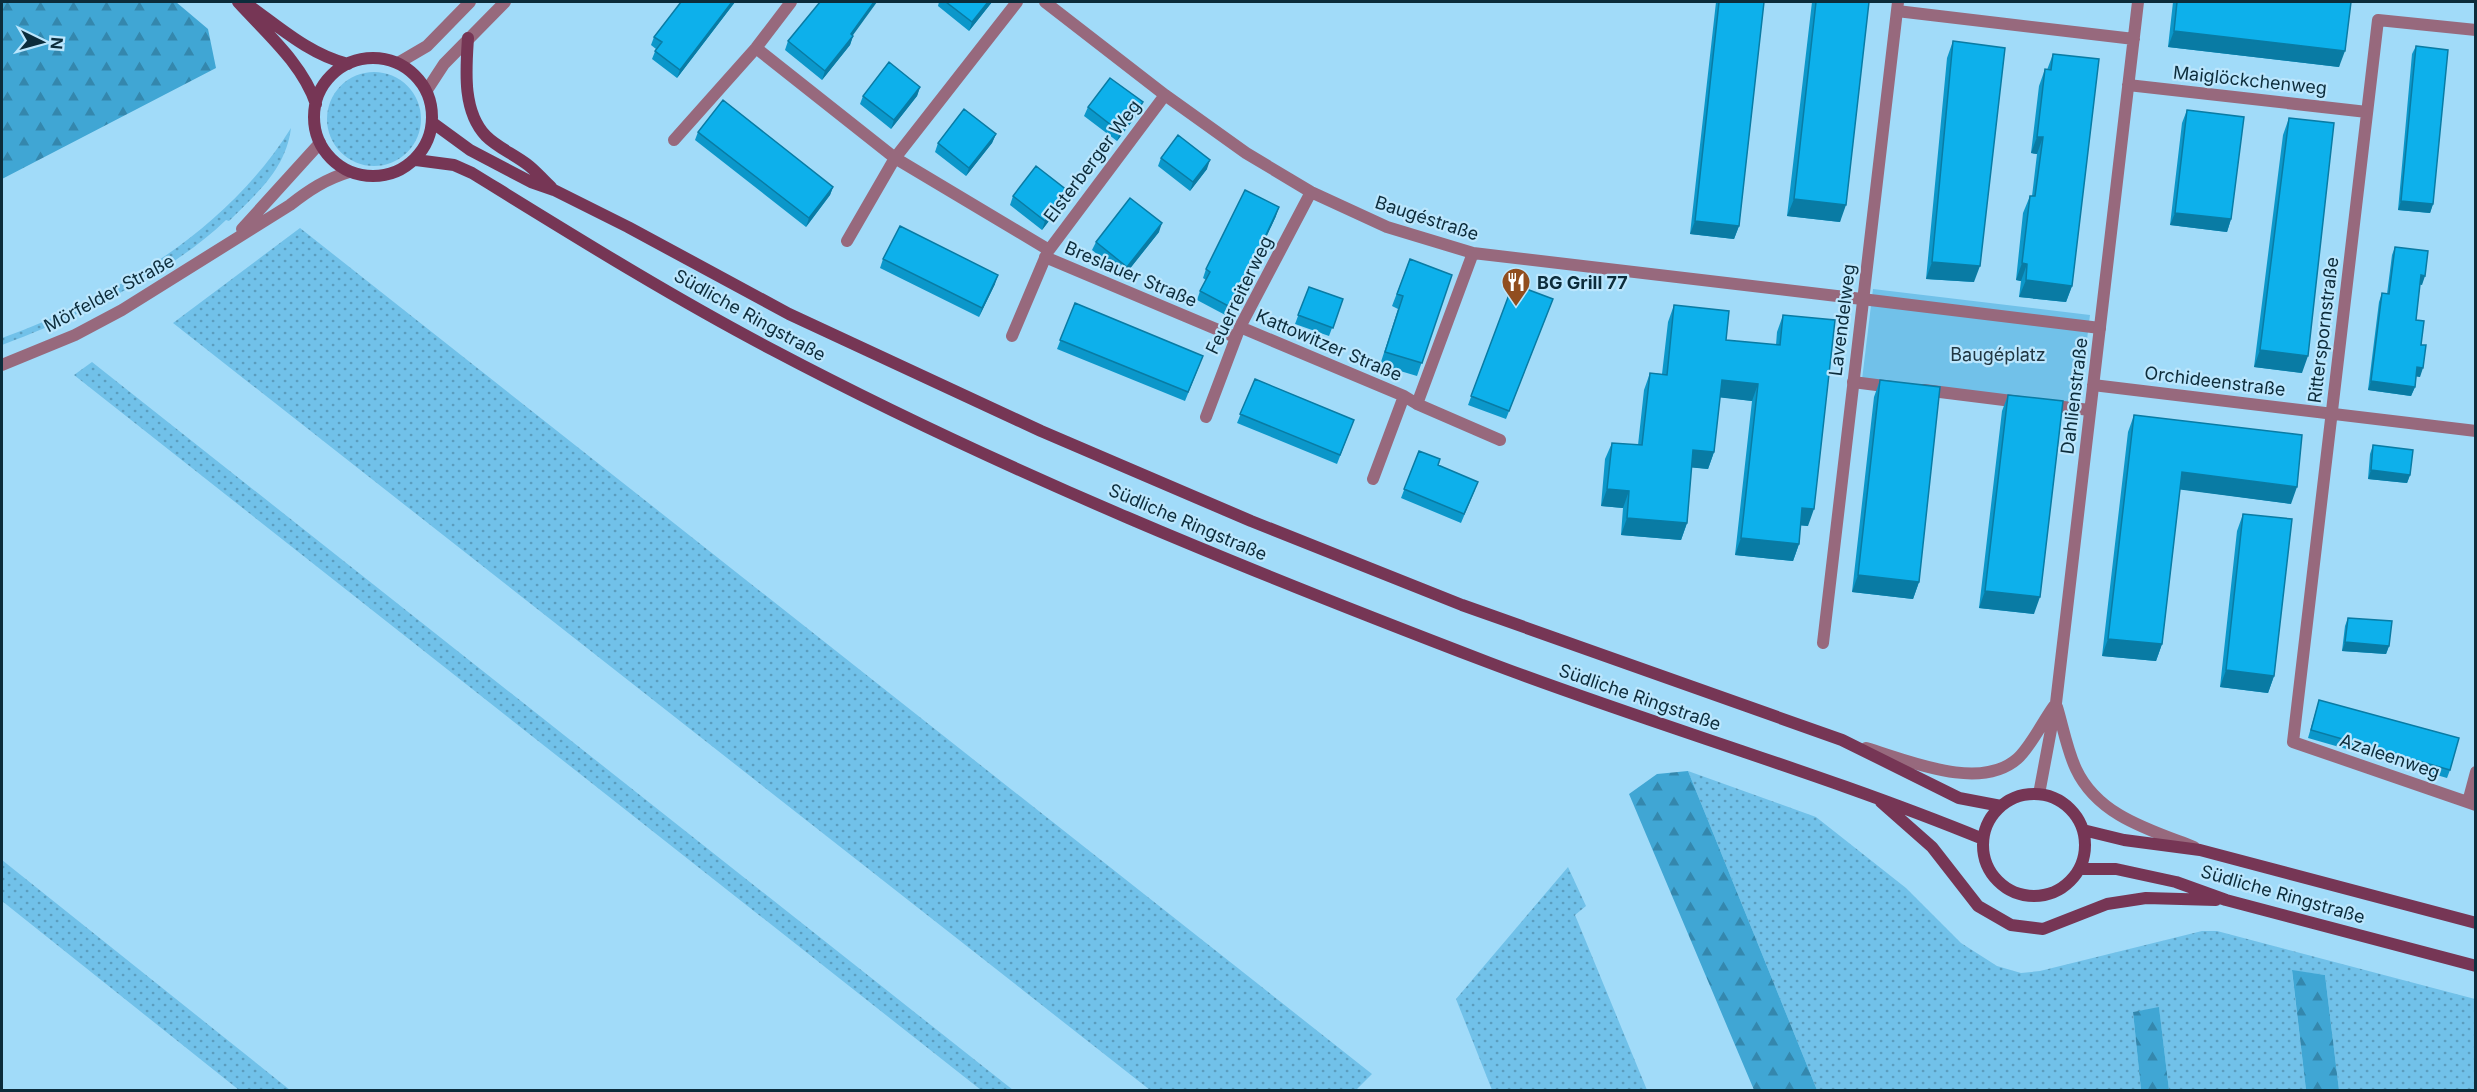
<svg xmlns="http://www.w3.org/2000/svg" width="2477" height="1092" font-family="Inter,sans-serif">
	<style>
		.grass { fill: url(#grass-dots) }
		.forest { fill: url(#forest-firs) }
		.park { fill: #71c1e9 }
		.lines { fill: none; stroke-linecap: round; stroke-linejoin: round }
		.pedestrian { stroke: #97697d; stroke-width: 12 }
		.minor { stroke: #97697d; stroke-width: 12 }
		.secondary { stroke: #763655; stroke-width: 12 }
		.wall { fill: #0b97ca }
		.shaded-wall { fill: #097ba4 }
		.building { fill: #0db0eb; stroke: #097ba4; stroke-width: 1.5 }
		.labels { text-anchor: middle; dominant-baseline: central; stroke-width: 4.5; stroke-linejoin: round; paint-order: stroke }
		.street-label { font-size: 18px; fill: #0c2c3b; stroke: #bbe6fd }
		.poi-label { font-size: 18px; font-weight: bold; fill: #0c2c3b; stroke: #bbe6fd; text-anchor: start }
		.park-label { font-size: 18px; fill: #203642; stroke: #bbe6fd }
	</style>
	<defs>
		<pattern id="grass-dots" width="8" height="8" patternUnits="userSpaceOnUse" patternTransform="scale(1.5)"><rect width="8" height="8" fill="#71c1e9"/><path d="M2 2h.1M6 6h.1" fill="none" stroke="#5b9dbe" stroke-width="1.8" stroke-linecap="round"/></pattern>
		<pattern id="forest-firs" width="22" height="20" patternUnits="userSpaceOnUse" patternTransform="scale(1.5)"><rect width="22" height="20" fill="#40a6d4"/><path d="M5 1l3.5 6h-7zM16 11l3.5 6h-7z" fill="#3487ad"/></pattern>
	</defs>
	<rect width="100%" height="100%" fill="#a1dbf9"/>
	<path class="grass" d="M327 119a47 47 0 1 1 94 0a47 47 0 1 1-94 0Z
		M291,128C286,169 257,193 229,221L226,220C169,275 76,317 2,345V338C113,298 227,231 291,128Z
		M300,228L1372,1074L1356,1090H1150L173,323Z
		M92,362L1013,1090H981L74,375Z
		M1688,771L1816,817L1906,888L1961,943L1997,966L2021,973L2040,971L2202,931H2217L2475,999V1090H2339L2325,975L2292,971L2306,1090H2169L2159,1008L2133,1012L2141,1090H1817Z
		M2,860L290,1090H239L2,901Z
		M1568,867L1586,906L1575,915L1647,1090H1492L1456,999Z"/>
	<path class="forest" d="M2,2H176L208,29L216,68L2,179Z
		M1688,771L1817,1090H1754L1629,794L1657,774Z
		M2292,970L2325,975L2339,1090H2306Z
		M2159,1007L2169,1090H2141L2133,1012Z"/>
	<path class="park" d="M1873,289L2090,315L2078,414L1861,388Z"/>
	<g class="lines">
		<path class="pedestrian" d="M1862,299L2100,328
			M1853,382L1892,387
			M1924,390L2020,402
			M2046,405L2090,410"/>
		<path class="minor" d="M1045,2L1165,95L1246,153L1311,192L1387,227L1473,253L1862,299
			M1897,11L2134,39
			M2476,30L2378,20L2293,742L2476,805
			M756,48L895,158L1049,250L1165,95
			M398,63L427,46L470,2
			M2128,85L2367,112
			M427,90L444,64L505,2
			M674,140L756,48L791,2
			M242,229L320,143
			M847,241L895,158L1017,2
			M1045,257L1235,337
			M1240,327L1404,396L1417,404L1500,440
			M1012,336L1048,251
			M2,365L75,335L122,310L290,205C309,190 326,179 349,172
			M2093,385L2476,431
			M1417,404L1473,253
			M1206,417L1240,327L1311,192
			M1373,479L1404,396
			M1823,643L1898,2
			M2057,707C2063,727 2067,750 2076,769C2098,816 2150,830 2194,847
			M1866,748C1907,760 1979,792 2017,759C2030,748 2043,721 2054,706
			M2039,794L2056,703L2138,2
			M2468,802L2476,772"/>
		<path class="secondary" d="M238,2C266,33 302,63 316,104
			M247,4C278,26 310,55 348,64
			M468,38C466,69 462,111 486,136C498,148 514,154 528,165C536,171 543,180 551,187
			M314 117a59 59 0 1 1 118 0a59 59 0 1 1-118 0Z
			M433,123L470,150L531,182L554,190L628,227L789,314L1041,431L1251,521L1462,605L1842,740L1959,798L2001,806
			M416,160L454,165L472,173C571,234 670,296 773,350C1004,472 1247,570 1490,663C1653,725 1822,773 1983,839
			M1983 845a51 51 0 1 1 102 0a51 51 0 1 1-102 0Z
			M1881,802L1932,847L1978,906L2011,925L2043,929L2107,904L2146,898L2216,900
			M2083,830L2124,840L2200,850L2476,923
			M2079,869H2116L2176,882L2226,900L2476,966"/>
	</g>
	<path class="wall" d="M735,2L677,78L652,59L656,49L651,45L654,37Z
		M939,2H992L969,31L938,6Z
		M1716,2H1764L1739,226L1734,239L1690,234Z
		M1812,2H1869L1840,222L1787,216Z
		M2173,2H2351L2339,67L2168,47Z
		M853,36L850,45L822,80L785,50L788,41Z
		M1953,41L1974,282L1926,279L1947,58Z
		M2416,46L2433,204L2430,213L2398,210L2412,54Z
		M2053,54L2072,286L2066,302L2019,297L2021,281L2016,280L2023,213L2030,196H2032L2037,154L2031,153L2039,86L2045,69L2047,70Z
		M920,87L917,96L891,129L860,104L863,96Z
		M1088,107L1140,111L1117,141L1084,116Z
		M2187,110L2231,219L2227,232L2170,225L2182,123Z
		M2289,118L2302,373L2254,367L2283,135Z
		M698,132L833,187L830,195L806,227L695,140Z
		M996,134L992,143L966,176L935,152L938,143Z
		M1161,158L1207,169L1190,191L1158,166Z
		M1068,191L1065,200L1042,230L1010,205L1013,196Z
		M1276,216L1229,317L1197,300L1200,291L1206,280L1203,278L1206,269Z
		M1159,232L1124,276L1092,250L1096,242Z
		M2395,247L2422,285L2420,284L2416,320L2421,345L2420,377L2416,376L2415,387L2411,396L2368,390L2379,302L2382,293L2387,294L2392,255Z
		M883,259L995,284L979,317L880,268Z
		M1410,259L1452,275L1417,376L1380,365L1398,309L1392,306Z
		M1513,284L1553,299L1506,419L1468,405Z
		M1309,287L1343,299L1329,336L1295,324Z
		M1075,303L1200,364L1185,401L1057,349Z
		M1674,305L1726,340L1776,345L1777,332L1783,315L1808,526L1800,525L1799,544L1793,561L1735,555L1752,401L1720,397L1714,452L1708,469L1691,467L1687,523L1681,540L1621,535L1623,508L1601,506L1605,459L1612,443L1638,445L1644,390L1650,373L1662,374L1668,322Z
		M1255,379L1354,420L1337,464L1237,423Z
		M1880,380L1919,582L1913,599L1852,592L1874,397Z
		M2008,395L2034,614L1979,608L2002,411Z
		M2134,415L2291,504L2180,489L2162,644L2156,661L2102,656L2128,432Z
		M2373,445L2410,475L2407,483L2368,479L2370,454Z
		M1419,451L1438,465L1475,490L1461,523L1401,498Z
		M2243,514L2274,676L2268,693L2220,687L2237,531Z
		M2348,618L2389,646L2386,654L2342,651L2345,626Z
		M2319,700L2450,770L2447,778L2308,738Z"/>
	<path class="shaded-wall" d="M732,2H735L677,78L680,70Z
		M874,2H877L848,42L853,36L850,45L822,80L825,71Z
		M988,2H992L969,31L972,22Z
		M2174,31L2345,51L2339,67L2168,47Z
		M920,87L917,96L891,129L894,120Z
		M1143,102L1140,111L1117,141L1120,132Z
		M996,134L992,143L966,176L969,168Z
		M2037,137H2043L2037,154L2031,153Z
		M1210,160L1207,169L1190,191L1193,182Z
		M833,187L830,195L806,227L809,218Z
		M1068,191L1065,200L1042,230L1045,221Z
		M1794,199L1846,205L1840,222L1787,216Z
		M2401,201L2433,204L2430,213L2398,210Z
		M1279,207L1276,216L1229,317L1232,308Z
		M2175,213L2231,219L2227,232L2170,225Z
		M1695,221L1739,226L1734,239L1690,234Z
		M1162,223L1159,232L1124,276L1127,267Z
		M1932,262L1980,266L1974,282L1926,279Z
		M2022,263L2027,264L2021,281L2016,280Z
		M998,275L995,284L979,317L982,308Z
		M2421,275L2425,276L2422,285L2418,284Z
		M2026,280L2072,286L2066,302L2019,297Z
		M2260,350L2308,356L2302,373L2254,367Z
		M2417,367L2423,368L2420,377L2414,376Z
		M1722,380L1758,384L1752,401L1716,397Z
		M2371,381L2415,387L2411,396L2368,390Z
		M1693,450L1714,452L1708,469L1686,467Z
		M2371,470L2410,475L2407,483L2368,479Z
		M2182,472L2297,487L2291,504L2176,489Z
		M1607,489L1629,491L1623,508L1601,506Z
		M1802,508L1814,509L1808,526L1796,525Z
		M1627,518L1687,523L1681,540L1621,535Z
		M1741,538L1799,544L1793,561L1735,555Z
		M1858,575L1919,582L1913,599L1852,592Z
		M1985,591L2040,597L2034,614L1979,608Z
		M2108,639L2162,644L2156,661L2102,656Z
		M2345,642L2389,646L2386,654L2342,651Z
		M2226,670L2274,676L2268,693L2220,687Z"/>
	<path class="building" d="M681,2H732L680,70L655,51L662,42L654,37Z
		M820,2H874L851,34L853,36L825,71L788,41Z
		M946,2H988L972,22Z
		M1719,2H1764L1739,226L1695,221Z
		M1816,2H1869L1846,205L1794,199Z
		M2177,2H2351L2345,51L2174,31Z
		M1953,41L2005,48L1980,266L1932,262Z
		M2416,46L2448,50L2433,204L2401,201Z
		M2053,54L2099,59L2072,286L2026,280L2027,264L2022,263L2030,196H2035L2043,137H2037L2045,69L2051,70Z
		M889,62L920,87L894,120L863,96Z
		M1110,78L1143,102L1120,132L1088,107Z
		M723,100L833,187L809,218L698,132Z
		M964,109L996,134L969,168L938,143Z
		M2187,110L2244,117L2231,219L2175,213Z
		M2289,118L2334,123L2308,356L2260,350Z
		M1178,135L1210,160L1193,182L1161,158Z
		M1036,166L1068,191L1045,221L1013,196Z
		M1245,190L1279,207L1232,308L1200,291L1210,272L1206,269Z
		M1130,198L1162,223L1127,267L1096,242Z
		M900,226L998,275L982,308L883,259Z
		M2395,247L2428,251L2425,276L2421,275L2416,320L2424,321L2421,345H2426L2423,368L2417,367L2415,387L2371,381L2382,293L2389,294Z
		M1410,259L1452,275L1422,363L1385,352L1403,296L1397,294Z
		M1513,284L1553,299L1509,411L1471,396Z
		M1309,287L1343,299L1333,328L1298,315Z
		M1075,303L1203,356L1188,392L1060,340Z
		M1674,305L1729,311L1726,340L1780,345L1783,315L1835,320L1814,509L1802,508L1799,544L1741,538L1758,384L1722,380L1714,452L1693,450L1687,523L1627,518L1629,491L1607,489L1612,443L1642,445L1650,373L1667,375Z
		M1255,379L1354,420L1340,455L1240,414Z
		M1880,380L1940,387L1919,582L1858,575Z
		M2008,395L2063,401L2040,597L1985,591Z
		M2134,415L2302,435L2297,487L2182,472L2162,644L2108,639Z
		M2373,445L2413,450L2410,475L2371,470Z
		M1419,451L1440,459L1438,465L1478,482L1464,514L1404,489Z
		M2243,514L2292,519L2274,676L2226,670Z
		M2348,618L2392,621L2389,646L2345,642Z
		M2319,700L2459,738L2450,770L2311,730Z"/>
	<defs>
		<g id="restaurant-pin" transform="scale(1.5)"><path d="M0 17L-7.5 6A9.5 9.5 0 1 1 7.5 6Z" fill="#914e1f" stroke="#bbe6fd"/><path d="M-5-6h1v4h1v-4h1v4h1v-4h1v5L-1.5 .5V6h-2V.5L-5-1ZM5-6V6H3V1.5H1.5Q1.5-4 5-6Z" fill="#fff"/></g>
	</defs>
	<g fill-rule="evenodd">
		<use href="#restaurant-pin" x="1516" y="282"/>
	</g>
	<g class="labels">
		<g class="street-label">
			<text transform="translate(2250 80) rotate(6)">Maiglöckchenweg</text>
			<text transform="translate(1092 161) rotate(-53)">Elsterberger Weg</text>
			<text transform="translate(1427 218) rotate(18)">Baugéstraße</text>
			<text transform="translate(1131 274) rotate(23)">Breslauer Straße</text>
			<text transform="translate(109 293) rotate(-28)">Mörfelder Straße</text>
			<text transform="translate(1239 295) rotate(-64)">Feuerreiterweg</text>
			<text transform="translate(750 315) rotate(29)">Südliche Ringstraße</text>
			<text transform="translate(1842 320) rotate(-83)">Lavendelweg</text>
			<text transform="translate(2323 330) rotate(-83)">Ritterspornstraße</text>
			<text transform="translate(1329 345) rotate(23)">Kattowitzer Straße</text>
			<text transform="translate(2215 381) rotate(7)">Orchideenstraße</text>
			<text transform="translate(2074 396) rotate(-83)">Dahlienstraße</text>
			<text transform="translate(1188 522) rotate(23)">Südliche Ringstraße</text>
			<text transform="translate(1640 697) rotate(19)">Südliche Ringstraße</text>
			<text transform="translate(2390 756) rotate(19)">Azaleenweg</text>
			<text transform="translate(2283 894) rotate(16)">Südliche Ringstraße</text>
		</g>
		<g class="poi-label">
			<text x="1537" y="282">BG Grill 77</text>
		</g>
		<g class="park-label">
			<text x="1998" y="354">Baugéplatz</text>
		</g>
	</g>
	<rect width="2477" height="1092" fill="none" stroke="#0c2c3b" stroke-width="6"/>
	<g transform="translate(42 42) rotate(95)" stroke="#bbe6fd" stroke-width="4.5" paint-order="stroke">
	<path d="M0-4.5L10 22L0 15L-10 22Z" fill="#0c2c3b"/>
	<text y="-9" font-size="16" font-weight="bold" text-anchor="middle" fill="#0c2c3b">N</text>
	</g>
</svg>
